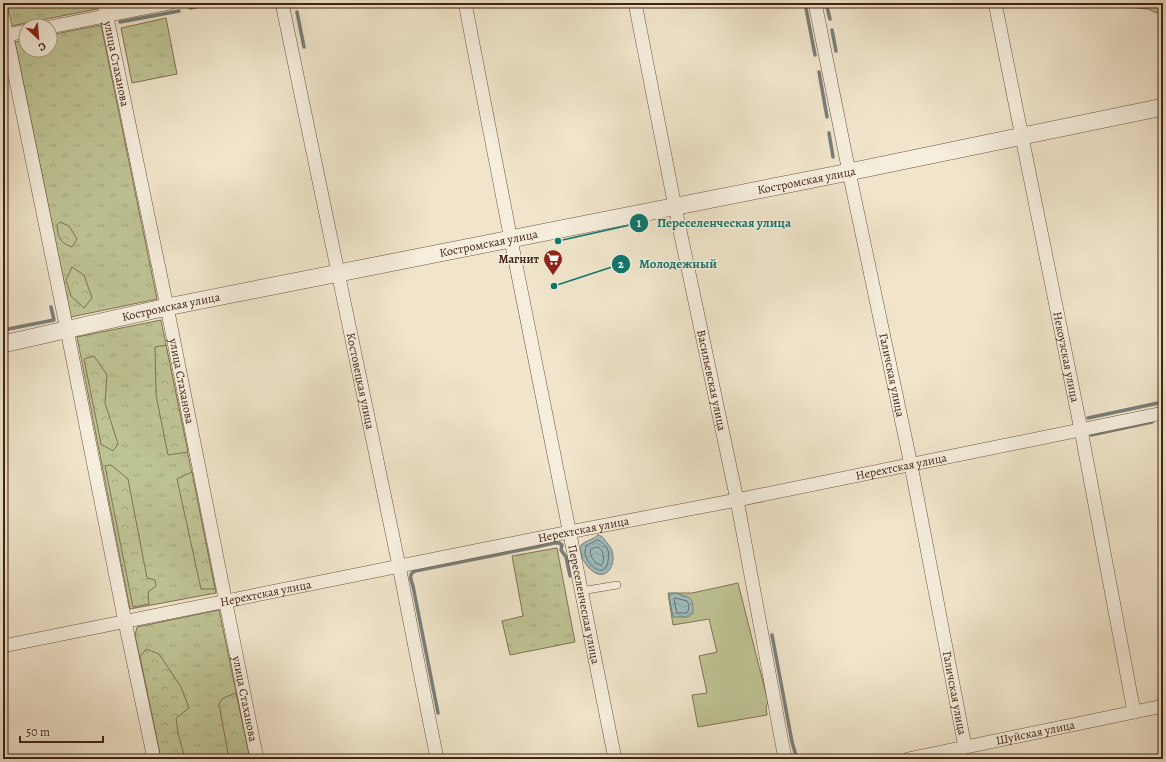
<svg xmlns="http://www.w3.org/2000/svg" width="1166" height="762" font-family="Alegreya,serif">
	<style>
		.grass { fill: url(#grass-tufts); stroke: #807253 }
		.forest { fill: url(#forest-crowns); stroke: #807253 }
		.garden { fill: #bec394; stroke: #807253 }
		.water { fill: url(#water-waves); stroke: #787f7a }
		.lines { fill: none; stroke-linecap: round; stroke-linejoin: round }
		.shore { stroke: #6f7068; stroke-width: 1 }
		.stream { stroke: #787f7a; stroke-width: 3.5 }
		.service-casing { stroke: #6d5340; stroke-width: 8 }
		.minor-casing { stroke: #6d5340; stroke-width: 14 }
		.tertiary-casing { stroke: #6d5340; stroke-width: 18 }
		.service { stroke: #f5eedd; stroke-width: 7 }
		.minor { stroke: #f5eedd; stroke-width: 13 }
		.tertiary { stroke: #f5eedd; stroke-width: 17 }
		.labels { text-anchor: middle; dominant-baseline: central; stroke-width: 3; stroke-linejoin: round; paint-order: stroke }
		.street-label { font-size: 12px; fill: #412212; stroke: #f5eedd }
		.poi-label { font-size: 12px; font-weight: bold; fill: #412212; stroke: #f5eedd; text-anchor: end }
		.leader { fill: none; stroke: #0f766e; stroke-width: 1.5 }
		.callout-dot { fill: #0f766e; stroke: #f5eedd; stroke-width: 1.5 }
		.mark-label { font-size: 12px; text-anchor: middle; font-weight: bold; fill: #fff }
		.callout-label { font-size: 13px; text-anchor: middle; font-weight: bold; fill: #0f766e; stroke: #f5eedd; stroke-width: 3; stroke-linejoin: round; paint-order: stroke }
	</style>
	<defs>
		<pattern id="grass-tufts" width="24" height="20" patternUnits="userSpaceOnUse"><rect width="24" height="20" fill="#bec394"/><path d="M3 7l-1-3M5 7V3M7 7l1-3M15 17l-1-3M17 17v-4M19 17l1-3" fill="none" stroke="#a4a77f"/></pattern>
		<pattern id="forest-crowns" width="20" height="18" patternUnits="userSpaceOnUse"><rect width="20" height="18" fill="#bec394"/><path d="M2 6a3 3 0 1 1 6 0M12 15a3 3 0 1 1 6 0" fill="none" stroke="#a4a77f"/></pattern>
		<pattern id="water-waves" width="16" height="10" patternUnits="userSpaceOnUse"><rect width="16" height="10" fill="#9dbdbf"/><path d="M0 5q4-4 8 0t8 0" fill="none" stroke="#88a2a3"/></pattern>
	</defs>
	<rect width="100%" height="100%" fill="#f0e5cb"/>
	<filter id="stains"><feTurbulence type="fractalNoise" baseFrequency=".005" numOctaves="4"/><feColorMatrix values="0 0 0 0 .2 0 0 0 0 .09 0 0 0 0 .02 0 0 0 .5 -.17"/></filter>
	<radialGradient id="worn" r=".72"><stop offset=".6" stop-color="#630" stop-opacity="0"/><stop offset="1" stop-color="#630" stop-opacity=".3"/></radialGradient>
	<path class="grass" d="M7,3H96L97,9L11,26Z
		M166,18L177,74L132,83L121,28Z
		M101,25L157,299L71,317L15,42L26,40V50H50V35Z
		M161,320L216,593L130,609L77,337Z
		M557,548L575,642L510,655L502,621L523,616L512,556Z
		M219,610L250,759H161L135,635L137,627Z"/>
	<path class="forest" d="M1114,3H1163V13H1157L1148,9L1114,6Z
		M60,222L69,226L77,239L72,247C60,243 58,237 57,225Z
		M72,267L84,275L92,298L84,308L71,296L66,280Z
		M166,345L188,452L168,455L156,395L155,347Z
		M94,356L107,375L105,403L118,444L113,451L101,444L84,359Z
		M111,465L128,479L147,578L155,580L156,586L148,592L149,604L133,607L105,466Z
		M192,472L215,589H201L177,479Z
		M146,649L159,654L181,687L189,708L176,718L178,733L185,759H161L140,657Z
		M236,693L250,759H229L219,704L223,698Z"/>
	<path class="garden" d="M738,583L768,702L766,707L767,715L698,727L692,695L707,693L699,656L717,652L709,619L673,625L668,593H692Z"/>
	<path class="water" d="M598,535C603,536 604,539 607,543C621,556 609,588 589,568C586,565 582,559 581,554C580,551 581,548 581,545C586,540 593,540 598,535Z
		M674,593C689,597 694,596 693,613L688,617H673L669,596L670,594Z"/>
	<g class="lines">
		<path class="shore" d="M598,540L600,541C602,543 605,545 607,548C609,552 609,556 608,561C606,581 585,564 585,552C585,550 586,548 586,546Z
			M598,547C604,551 604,556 603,563L601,565C595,564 592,558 590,553L591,549Z
			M675,598L687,601L689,605L688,612L686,613H677L674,600Z"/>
		<path class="stream" d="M296,3V6
			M805,3L815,55
			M826,3L830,19
			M190,8L200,6
			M297,12L304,47
			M120,22L179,11
			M832,30L836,51
			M819,72L827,117
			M829,133L833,157
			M3,330L54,320L51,307
			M1088,418L1163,402
			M1091,435L1152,422
			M772,635L792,742L797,759
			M438,713L413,586C411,580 408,574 415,571L536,547L554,543H559L562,545L561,550L566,557L570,576"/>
		<g class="service-casing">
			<path id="service" d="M581,591L617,585"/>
		</g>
		<g class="minor-casing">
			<g id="minor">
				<path id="s1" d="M104,3L167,307L257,759"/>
				<path id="s2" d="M282,3L399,566L437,759"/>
				<path id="s3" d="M465,3L511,240L615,759"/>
				<path id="s4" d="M635,3L675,207L737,500L785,759"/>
				<path id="s5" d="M815,3L849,172L911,465L965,747"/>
				<path id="s6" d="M995,3L1081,430L1134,712"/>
				<path d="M3,17L67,330L125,622L154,759"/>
				<path d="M50,27L170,3"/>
				<path d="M3,36L26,31"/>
				<path id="s7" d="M3,646L569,532L737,500L1163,413"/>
				<path id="s8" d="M908,759L1163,706"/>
			</g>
		</g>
		<g class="tertiary-casing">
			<g id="tertiary">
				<path id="s9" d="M3,344L167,307L849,172L1163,107"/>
			</g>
		</g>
		<use href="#service" class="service"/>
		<use href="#minor" class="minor"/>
		<use href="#tertiary" class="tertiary"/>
	</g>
	<defs>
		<g id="supermarket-pin" transform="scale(1)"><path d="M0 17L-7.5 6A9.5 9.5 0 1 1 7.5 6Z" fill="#8f2418" stroke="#f5eedd"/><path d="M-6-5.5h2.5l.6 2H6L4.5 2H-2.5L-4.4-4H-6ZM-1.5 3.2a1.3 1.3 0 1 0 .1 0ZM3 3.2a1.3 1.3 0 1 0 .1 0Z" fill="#fff"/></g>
	</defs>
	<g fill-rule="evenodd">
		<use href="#supermarket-pin" x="553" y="259"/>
	</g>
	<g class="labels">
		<g class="street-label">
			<text stroke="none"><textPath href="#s1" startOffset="62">улица Стаханова</textPath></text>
			<text stroke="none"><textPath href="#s9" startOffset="820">Костромская улица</textPath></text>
			<text stroke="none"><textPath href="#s9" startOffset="496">Костромская улица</textPath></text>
			<text stroke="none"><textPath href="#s9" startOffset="172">Костромская улица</textPath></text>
			<text stroke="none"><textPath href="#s6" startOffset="361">Некоузская улица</textPath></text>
			<text stroke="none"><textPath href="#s5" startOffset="380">Галичская улица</textPath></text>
			<text stroke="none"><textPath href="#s1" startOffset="386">улица Стаханова</textPath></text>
			<text stroke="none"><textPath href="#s2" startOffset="386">Костовецкая улица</textPath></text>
			<text stroke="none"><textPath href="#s4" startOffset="385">Васильевская улица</textPath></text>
			<text stroke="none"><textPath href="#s7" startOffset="916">Нерехтская улица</textPath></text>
			<text stroke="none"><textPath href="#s7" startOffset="592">Нерехтская улица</textPath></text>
			<text stroke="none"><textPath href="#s7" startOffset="268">Нерехтская улица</textPath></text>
			<text stroke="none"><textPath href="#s3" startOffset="613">Переселенческая улица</textPath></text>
			<text stroke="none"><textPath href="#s5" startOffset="704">Галичская улица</textPath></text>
			<text stroke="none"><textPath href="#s1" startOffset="710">улица Стаханова</textPath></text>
			<text stroke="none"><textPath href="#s8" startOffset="130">Шуйская улица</textPath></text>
		</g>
		<g class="poi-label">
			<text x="539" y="259">Магнит</text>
		</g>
	</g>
	<path class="leader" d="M558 241L639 223M554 286L621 264"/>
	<g class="callout-dot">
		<circle cx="558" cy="241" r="4"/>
		<circle cx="554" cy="286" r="4"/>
		<circle cx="639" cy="223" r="10"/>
		<circle cx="621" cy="264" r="10"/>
	</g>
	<g class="mark-label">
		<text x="639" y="227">1</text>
		<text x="621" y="268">2</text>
	</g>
	<g class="callout-label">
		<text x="724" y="227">Переселенческая улица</text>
		<text x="678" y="268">Молодежный</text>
	</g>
	<rect width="1166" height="762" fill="none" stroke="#f0e5cb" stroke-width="16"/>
	<rect x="4" y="4" width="1158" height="754" fill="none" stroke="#412212" stroke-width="2"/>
	<rect x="8" y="8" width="1150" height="746" fill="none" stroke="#412212"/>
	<g transform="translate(38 38) rotate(154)"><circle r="19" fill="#f5eedd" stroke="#ad9c8c"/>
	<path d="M0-3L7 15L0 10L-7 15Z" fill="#8f2418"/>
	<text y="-6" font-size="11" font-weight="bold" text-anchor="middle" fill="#412212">С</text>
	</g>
	<path d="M20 736v6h83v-6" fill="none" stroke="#412212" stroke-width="2"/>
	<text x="26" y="736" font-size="12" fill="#412212" stroke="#f5eedd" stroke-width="3" paint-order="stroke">50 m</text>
	<rect width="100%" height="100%" filter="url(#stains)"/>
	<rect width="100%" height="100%" fill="url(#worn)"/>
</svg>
